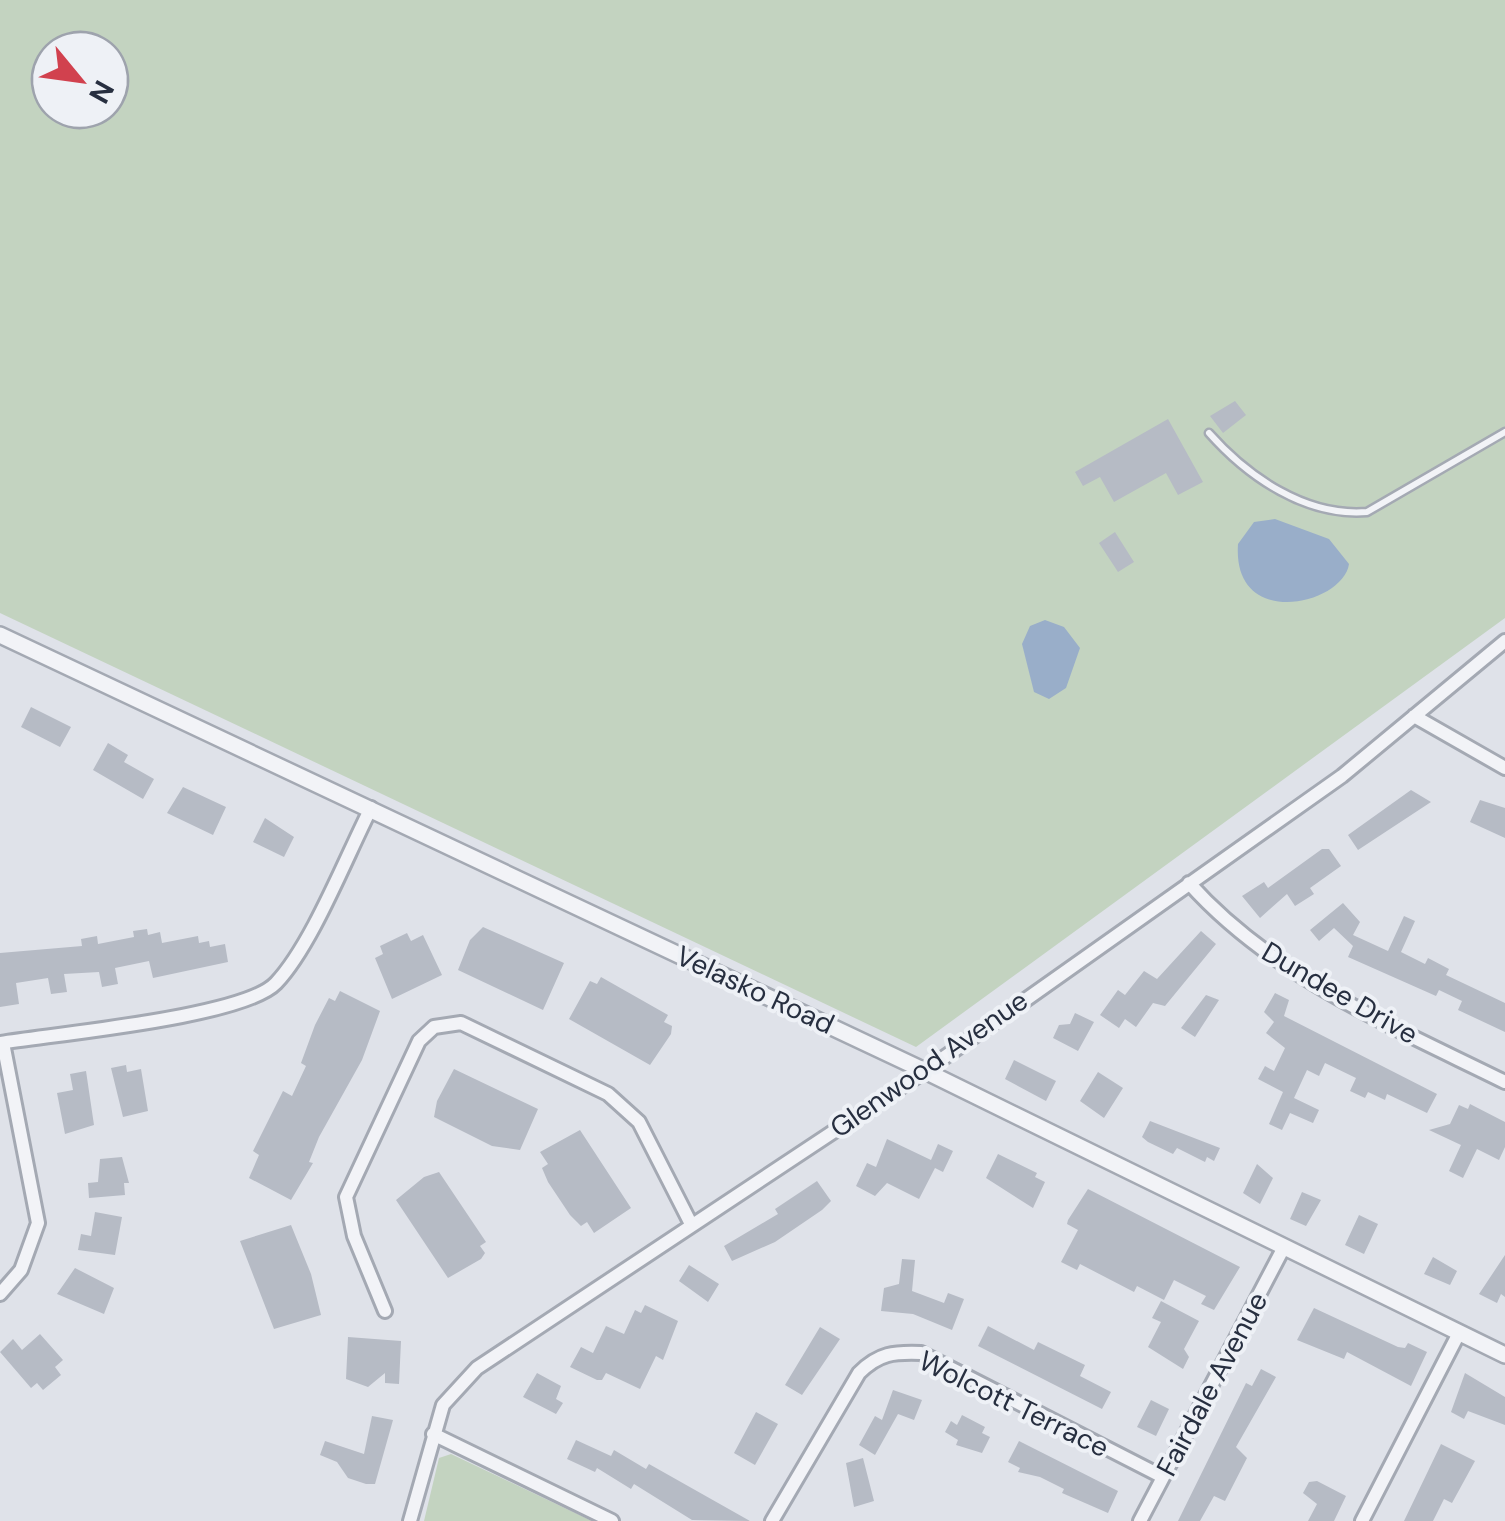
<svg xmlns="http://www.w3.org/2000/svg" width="1505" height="1521" font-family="'DM Sans',sans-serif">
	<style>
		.green { fill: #c3d3c0; fill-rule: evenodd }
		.water { fill: #99aec9 }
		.building { fill: #b6bbc5 }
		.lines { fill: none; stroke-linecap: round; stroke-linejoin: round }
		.service-casing { stroke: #a4a9b3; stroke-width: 11 }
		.minor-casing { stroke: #a4a9b3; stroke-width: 18 }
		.tertiary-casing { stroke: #a4a9b3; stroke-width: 20 }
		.service { stroke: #f2f3f7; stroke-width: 6 }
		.minor { stroke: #f2f3f7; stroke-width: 12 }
		.tertiary { stroke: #f2f3f7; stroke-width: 15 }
		.labels { text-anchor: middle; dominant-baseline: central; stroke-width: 8; stroke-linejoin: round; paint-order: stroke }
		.street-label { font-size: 28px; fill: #272f40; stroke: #eef1f6 }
	</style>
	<rect width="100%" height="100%" fill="#dfe2e9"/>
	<path class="green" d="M0,0H1505V618L916,1047L0,613ZM50,50H110V110H50Z
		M451,1454L592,1521H424L439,1458Z"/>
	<path class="water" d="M1275,519L1329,539L1349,564C1343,605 1232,631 1238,544L1254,522Z
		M1045,620L1064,627L1080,648L1066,688L1049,699L1034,692L1022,644L1030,626Z"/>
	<path class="building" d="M1235,401L1246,415L1223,433L1210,416Z
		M1168,419L1203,482L1178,495L1166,473L1114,502L1100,477L1083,486L1075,472Z
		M1115,532L1134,562L1118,572L1099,543Z
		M31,707L71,727L60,747L21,727Z
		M108,743L128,755L124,762L154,779L143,799L93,770Z
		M183,787L226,807L213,835L167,813Z
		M1411,790L1431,802L1358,850L1348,835Z
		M1480,800L1505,808V838L1470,822Z
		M265,818L294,837L284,857L253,842Z
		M1322,849H1329L1341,866L1310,888L1314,894L1295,906L1287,894L1260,918L1242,896L1264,882L1268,888Z
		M1343,903L1360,922L1353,935L1388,951L1404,916L1415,921L1401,952L1425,964L1428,958L1449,969L1446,975L1505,1003V1032L1458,1010L1462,1001L1439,990L1436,996L1348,957L1353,946L1334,928L1319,941L1310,930Z
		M483,927L564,963L543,1010L458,970L470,940Z
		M147,929L148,935L160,932L162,943L198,936L199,943L209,941L210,947L225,944L228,962L153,978L149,961L115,968L118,984L102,987L99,972L64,974L67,992L51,994L48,978L16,983L19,1004L0,1007V953L82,946L81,939L97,936L98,944L134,937L133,931Z
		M1201,931L1216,944L1165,1006L1153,1003L1136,1027L1125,1019L1119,1028L1100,1015L1118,990L1125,995L1144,971L1157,979Z
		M407,933L411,941L423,935L442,975L392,999L375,958L383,954L380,946Z
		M601,977L668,1015L664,1022L672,1026L671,1034L650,1065L569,1019L590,981L597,984Z
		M340,991L380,1011L362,1060L319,1137L309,1162L313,1163L291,1200L249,1178L259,1155L253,1151L283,1091L292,1096L306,1066L301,1063L315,1025L329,998L335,1001Z
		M1275,993L1289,1000L1284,1016L1437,1094L1427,1113L1387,1094L1385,1100L1368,1092L1365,1098L1350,1091L1356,1078L1325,1063L1319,1076L1307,1070L1294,1098L1319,1110L1313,1123L1290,1113L1282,1130L1269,1124L1283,1092L1258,1079L1265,1066L1274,1071L1285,1048L1266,1033L1274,1022L1264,1012Z
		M1206,995L1219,1000L1195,1037L1181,1028Z
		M1075,1013L1094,1022L1078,1051L1053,1038L1059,1025L1070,1024Z
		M1014,1060L1056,1081L1046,1101L1005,1079Z
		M126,1065L127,1072L141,1069L148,1111L123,1117L111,1068Z
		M454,1069L538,1109L520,1150L492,1146L434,1117L437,1101Z
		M86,1071L94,1125L65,1134L57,1093L73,1090L70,1074Z
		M1098,1072L1123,1088L1104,1118L1080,1101Z
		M1470,1104L1505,1122V1147L1499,1160L1477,1149L1463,1178L1449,1171L1461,1145L1429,1130L1450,1124L1459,1105L1468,1109Z
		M1150,1121L1220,1148L1214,1161L1207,1157L1205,1162L1177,1148L1173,1154L1148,1142L1142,1137Z
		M580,1130L631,1208L594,1233L587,1222L581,1226L570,1215L548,1182L542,1168L548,1164L540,1152Z
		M887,1139L931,1160L938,1144L953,1151L943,1172L935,1168L919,1199L887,1183L875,1196L856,1186L867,1163L876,1167Z
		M998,1154L1037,1173L1035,1177L1045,1182L1033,1208L986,1178Z
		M122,1157L129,1183H124L125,1195L89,1198L88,1183L98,1182L100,1159Z
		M1257,1164L1273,1178L1260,1204L1243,1193Z
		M439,1172L486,1242L480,1246L485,1253L481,1259L448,1278L396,1200L424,1177Z
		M817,1181L831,1201L822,1210L775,1242L732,1261L724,1246L778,1214L775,1209Z
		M1088,1189L1240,1267L1214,1310L1201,1304L1206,1296L1174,1280L1164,1300L1137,1286L1134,1292L1080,1264L1077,1270L1061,1262L1078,1230L1067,1224L1068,1220Z
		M1302,1192L1321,1200L1306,1226L1290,1219Z
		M95,1212L122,1217L115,1255L78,1250L81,1234L91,1236Z
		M1359,1215L1378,1224L1364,1254L1345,1245Z
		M291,1225L311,1274L321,1315L274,1329L240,1241Z
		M1505,1255V1297L1501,1294L1497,1303L1479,1294Z
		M1433,1257L1457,1271L1450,1285L1424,1274Z
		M902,1259L915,1260L912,1291L944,1303L948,1293L964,1299L952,1330L913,1314L881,1311L884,1288L899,1284Z
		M689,1265L719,1284L708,1302L679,1281Z
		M75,1268L114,1288L104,1314L57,1294Z
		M1161,1301L1199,1321L1184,1349L1189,1357L1183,1369L1148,1347L1161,1322L1152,1318Z
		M645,1305L678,1321L663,1360L656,1356L640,1389L606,1373L602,1380H597L570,1367L581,1347L593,1353L606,1326L624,1334L635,1310L641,1313Z
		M1314,1308L1398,1347L1405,1348L1408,1343L1427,1352L1411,1386L1347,1352L1344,1359L1297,1340Z
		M988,1326L1034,1350L1038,1342L1085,1365L1080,1376L1111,1392L1102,1409L978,1346Z
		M820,1327L840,1339L802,1395L785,1385Z
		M40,1334L63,1360L55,1367L61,1375L43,1390L37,1383L31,1388L0,1352L13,1339L22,1350Z
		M348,1337L401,1341L399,1384L385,1383V1373L368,1387L346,1379Z
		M1261,1369L1276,1377L1236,1447L1247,1458L1225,1501L1214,1496L1200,1521H1178L1246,1383L1252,1386Z
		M537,1373L561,1386L556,1399L563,1403L556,1414L523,1397Z
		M1465,1373L1505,1397V1425L1468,1411L1464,1419L1451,1412Z
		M893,1390L922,1400L914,1420L898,1414L875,1455L859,1445L875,1416L882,1420Z
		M1151,1400L1169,1409L1156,1436L1137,1427Z
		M756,1412L778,1424L755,1465L734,1453Z
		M962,1415L985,1427L982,1433L990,1437L982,1453L956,1445L958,1440L945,1432L951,1421L957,1425Z
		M372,1416L393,1420L375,1484H366L348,1478L337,1462L320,1455L325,1441L364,1454Z
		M576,1440L611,1456L614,1450L646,1469L649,1464L750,1521L692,1520L634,1484L631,1489L597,1468L595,1472L567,1459Z
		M1019,1441L1118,1491L1108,1513L1062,1493L1064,1489L1040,1477L1018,1472L1020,1468L1008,1462Z
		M1441,1444L1475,1461L1452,1503L1444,1499L1433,1521H1404Z
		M863,1458L874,1501L854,1507L846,1463Z
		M1317,1481L1346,1496L1334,1521H1308L1317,1504L1303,1493L1309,1482Z"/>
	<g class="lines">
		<g class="service-casing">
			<path id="service" d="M1209,433C1248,477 1306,517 1367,512L1505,432"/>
		</g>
		<g class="minor-casing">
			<path id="minor" d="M1414,716L1505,768
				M1189,883C1273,977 1394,1027 1505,1082
				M0,1043C54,1034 244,1017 276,983C312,945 346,857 371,808
				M0,1294L21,1270L38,1223L3,1043
				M385,1311L354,1236L346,1197L419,1041L434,1027L461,1023L608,1094L639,1122L691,1224
				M433,1434L612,1521
				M410,1521L443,1405L477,1368L925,1071L1342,776L1505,641
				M772,1521L859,1373C879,1353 894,1352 921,1353L1163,1477
				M1140,1521L1284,1247
				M1362,1521L1459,1333"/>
		</g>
		<g class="tertiary-casing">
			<path id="tertiary" d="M0,635L925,1071L1505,1355"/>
		</g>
		<use href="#service" class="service"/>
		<use href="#minor" class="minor"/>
		<use href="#tertiary" class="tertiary"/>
	</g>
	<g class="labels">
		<g class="street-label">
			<text transform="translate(755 990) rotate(25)">Velasko Road</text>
			<text transform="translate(1340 993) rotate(30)">Dundee Drive</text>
			<text transform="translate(929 1064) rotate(-35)">Glenwood Avenue</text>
			<text transform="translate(1212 1384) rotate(-62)">Fairdale Avenue</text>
			<text transform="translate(1014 1404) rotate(26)">Wolcott Terrace</text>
		</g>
	</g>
	<g transform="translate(80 80) rotate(119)"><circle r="48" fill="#eef1f6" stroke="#9ea3ad" stroke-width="2.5"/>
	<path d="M0-8L18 38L0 25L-18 38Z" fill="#d1414e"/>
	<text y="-15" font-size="28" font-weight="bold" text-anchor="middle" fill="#272f40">N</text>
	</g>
</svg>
